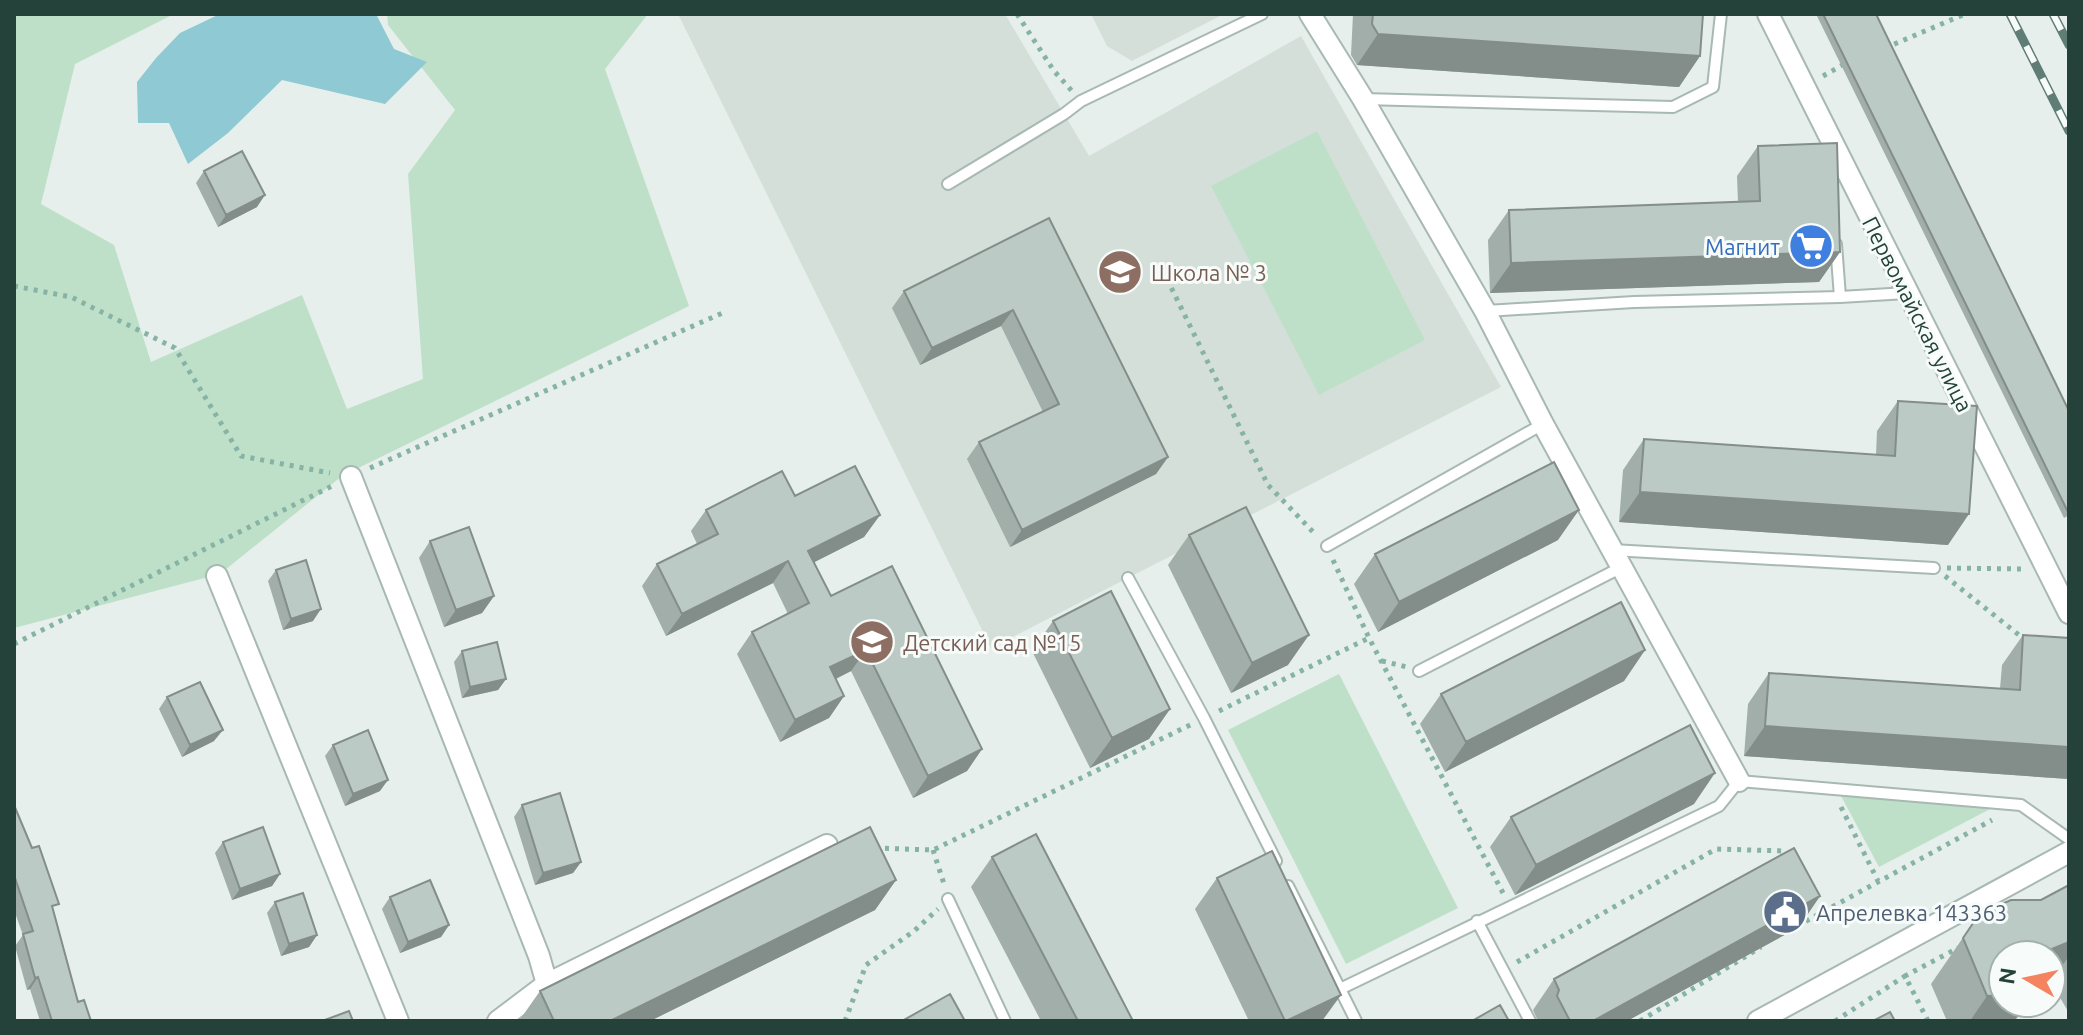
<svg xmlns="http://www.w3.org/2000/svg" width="2083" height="1035" font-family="Ubuntu,sans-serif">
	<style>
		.built { fill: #d4dfda }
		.green { fill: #bfe0c8 }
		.water { fill: #8ec9d4 }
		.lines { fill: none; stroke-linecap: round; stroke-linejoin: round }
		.lane-casing { stroke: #a8b8b2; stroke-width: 14 }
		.street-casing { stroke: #a8b8b2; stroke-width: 24 }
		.path { stroke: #86b3a5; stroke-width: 5; stroke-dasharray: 4 6; stroke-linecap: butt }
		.lane { stroke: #fff; stroke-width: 10 }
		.street { stroke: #fff; stroke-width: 20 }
		.rail-casing { stroke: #5f7d75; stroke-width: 9 }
		.rail { stroke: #f7fbf9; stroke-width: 6; stroke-dasharray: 18; stroke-linecap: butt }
		.wall { fill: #a1aea9 }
		.shaded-wall { fill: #838d89 }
		.building { fill: #bbcac4; stroke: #838d89; stroke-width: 2 }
		.labels { text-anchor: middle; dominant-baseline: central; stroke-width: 6; stroke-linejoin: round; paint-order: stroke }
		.shop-label { font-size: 22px; fill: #366cbe; stroke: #f7fbf9; text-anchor: end }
		.education-label { font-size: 22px; fill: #785e54; stroke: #f7fbf9; text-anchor: start }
		.street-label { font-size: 22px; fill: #24423a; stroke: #f7fbf9 }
		.service-label { font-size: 22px; fill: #4e5e75; stroke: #f7fbf9; text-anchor: start }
	</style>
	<rect width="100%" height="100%" fill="#e6efeb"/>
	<path class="built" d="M678,14H1005L1089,156L1301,36L1501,387L991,648Z
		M1091,14H1224L1132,61L1107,46Z"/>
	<path class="green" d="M14,14H174L75,64L41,204L114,245L151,362L302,295L347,409L423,379L408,174L455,110L388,25L387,14H648L605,69L689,306L342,476L220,574L14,628Z
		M1317,131L1425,340L1319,395L1211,186Z
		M1339,674L1458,908L1346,964L1228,730Z
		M1840,794L1994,807L1879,867Z"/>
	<path class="water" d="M220,14H376L394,49L427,62L385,104L282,80L228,133L188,164L169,123H138L137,82L156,58L180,33Z"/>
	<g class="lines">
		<g class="lane-casing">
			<path id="lane" d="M1363,99L1673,107L1713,87L1721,14
				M948,184L1064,114L1081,101L1262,14
				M1836,244L1840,297
				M1486,311L1634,302L1840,297L1907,293
				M1327,546L1543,424
				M1612,550L1934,568
				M1128,578L1204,718L1276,861
				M1419,671L1622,567
				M1288,886L1340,989L1719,806L1739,781L2021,805L2069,839
				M948,899L1005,1021
				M1477,921L1530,1021
				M1340,989L1356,1021"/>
		</g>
		<g class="street-casing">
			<path id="street" d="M1310,14L1363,99L1485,311L1543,424L1739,781
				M1768,14L2069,613
				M351,477L539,956L547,984
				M217,576L398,1021
				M498,1021L547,984L827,845
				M1758,1021L2069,852"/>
		</g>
		<path class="path" d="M1017,14L1054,71L1072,91
			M1885,48L1965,14
			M1823,76L1846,63
			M1167,279L1268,485L1316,535
			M14,286L71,297L175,348L241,456L330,473
			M370,468L727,311
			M1333,560L1369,638L1503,893
			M1947,568L2025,569
			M1945,576L2024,639
			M14,644L332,486
			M1382,661L1407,667
			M1219,711L1369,638
			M1841,807L1878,881
			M875,848L933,850L1192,724
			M933,850L944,884
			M1797,926L1992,820
			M1517,962L1716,849L1785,851L1789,858
			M845,1021L866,965L914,931L938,909
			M1640,1021L1761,947
			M1835,1021L1905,976
			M1928,1021L1905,976L1958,948"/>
		<use href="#lane" class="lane"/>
		<use href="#street" class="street"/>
		<g class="rail-casing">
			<path id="rail" d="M2010,14L2069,131
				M2053,14L2069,45"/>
		</g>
		<use href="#rail" class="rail"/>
	</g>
	<path class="wall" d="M1353,14H1703L1700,56L1679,87L1357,65L1351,55Z
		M1816,14H1876L2069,411V515L2064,518Z
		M1758,146L1840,252L1819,282L1490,293L1488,240L1509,210L1738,202L1737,176Z
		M204,171L257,207L218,227L196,183Z
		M1049,218L1168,457L1156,474L1010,547L967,459L979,442L1043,412L1001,326L920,365L892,308L904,291Z
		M1898,401L1948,545L1619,522L1623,470L1644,439L1876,455L1877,431Z
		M795,496L880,515L864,537L814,562L831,596L982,749L967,771L913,798L851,671L836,679L844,696L829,718L780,742L737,654L752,632L788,614L773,583L666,636L642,586L657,564L697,544L691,531L706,510Z
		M1189,535L1288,665L1231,693L1168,565Z
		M1558,540L1378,632L1354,584L1375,554Z
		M430,541L494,596L482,613L444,627L419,558Z
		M276,570L313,621L283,630L268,581Z
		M1053,621L1170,709L1149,739L1090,768L1032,651Z
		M2023,635L2069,779L1744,756L1748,704L1769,673L2000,689L2002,665Z
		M1645,650L1624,681L1445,772L1420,724L1441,694Z
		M462,651L506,679L498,690L462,698L454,662Z
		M167,697L214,741L182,757L159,709Z
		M333,745L380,791L345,806L325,756Z
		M1694,804L1515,895L1490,847L1511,817Z
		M14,805L54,911L78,1002L91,1021H40L30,989L27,990L15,946L23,935L14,910Z
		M522,805L581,862L573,873L535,885L514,817Z
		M223,842L280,874L272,886L232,900L215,853Z
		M992,857L1133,1021H1041L971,887Z
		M1217,878L1322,1021H1249L1195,909Z
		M896,880L875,910L650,1021H519L540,991Z
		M2069,885V1013L2051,982V955L2021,1014L2014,1021H1947L1931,984L1980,913L2041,900Z
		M1820,896L1799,927L1627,1021H1538L1533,1010L1554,979Z
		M390,897L449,925L441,937L400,953L382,909Z
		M275,902L317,935L309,947L281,956L267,913Z"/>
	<path class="shaded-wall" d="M1378,34L1700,56L1679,87L1357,65Z
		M265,195L257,207L218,227L226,215Z
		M1840,252L1819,282L1490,293L1511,263Z
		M1013,310L1001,326L920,365L932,348Z
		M1168,457L1156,474L1010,547L1022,530Z
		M1640,492L1969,514L1948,545L1619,522Z
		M1579,510L1558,540L1378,632L1399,602Z
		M880,515L864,537L793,573L808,551Z
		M788,561L773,583L666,636L682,614Z
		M494,596L482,613L444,627L456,610Z
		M321,609L313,621L283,630L291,619Z
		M1309,635L1288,665L1231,693L1252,663Z
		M866,650L851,671L815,689L830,667Z
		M1645,650L1624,681L1445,772L1466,742Z
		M506,679L498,690L462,698L470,687Z
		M844,696L829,718L780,742L795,720Z
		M1170,709L1149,739L1090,768L1112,738Z
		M1765,726L2069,747V779L1744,756Z
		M223,730L214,741L182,757L190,745Z
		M982,749L967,771L913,798L928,776Z
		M1715,773L1694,804L1515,895L1536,865Z
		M388,780L380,791L345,806L353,794Z
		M581,862L573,873L535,885L543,873Z
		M280,874L272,886L232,900L240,889Z
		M896,880L875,910L650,1021H610Z
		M1820,896L1799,927L1627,1021H1593Z
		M449,925L441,937L400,953L408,942Z
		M317,935L309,947L281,956L289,944Z
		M2069,942V956L2051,982L2052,949Z
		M38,977L30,989L27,990L35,978Z
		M1341,995L1322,1021H1286Z
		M2003,995V1003H2028L2014,1021H1970L1987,996Z"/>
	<path class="building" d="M1373,14H1703L1700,56L1378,34L1372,24Z
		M1823,14H1876L2069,411V511L2068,512Z
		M1837,143L1840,252L1511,263L1509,210L1760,201L1758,146Z
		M242,151L265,195L226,215L204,171Z
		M1049,218L1168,457L1022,530L979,442L1059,404L1013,310L932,348L904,291Z
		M1898,401L1977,406L1969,514L1640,492L1644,439L1895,456Z
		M1554,462L1579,510L1399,602L1375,554Z
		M855,466L880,515L808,551L831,596L892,566L982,749L928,776L866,650L830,667L844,696L795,720L752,632L809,603L788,561L682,614L657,564L718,534L706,510L782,471L795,496Z
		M1246,507L1309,635L1252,663L1189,535Z
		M469,527L494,596L456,610L430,541Z
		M306,560L321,609L291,619L276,570Z
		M1111,591L1170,709L1112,738L1053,621Z
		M1621,602L1645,650L1466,742L1441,694Z
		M2023,635L2069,638V747L1765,726L1769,673L2020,690Z
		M497,642L506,679L470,687L462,651Z
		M200,682L223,730L190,745L167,697Z
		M1690,725L1715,773L1536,865L1511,817Z
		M368,730L388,780L353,794L333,745Z
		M560,793L581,862L543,873L522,805Z
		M14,805L32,848L39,846L59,904L52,906L78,1002L84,1000L91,1021H52L38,977L35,978L23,934L33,931L14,875Z
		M263,827L280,874L240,889L223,842Z
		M870,827L896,880L610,1021H554L540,991Z
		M1036,834L1133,1021H1078L992,857Z
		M1794,848L1820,896L1593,1021H1570L1557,996L1559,990L1554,979Z
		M1272,851L1341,995L1286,1021H1285L1217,878Z
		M430,880L449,925L408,942L390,897Z
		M2069,885V942L2052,949L2053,968L2051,969V955H2003V995L1987,996L1963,938L1980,913L2011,900H2041Z
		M303,893L317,935L289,944L275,902Z
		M950,994L965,1021H902Z
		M1500,1005L1509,1021H1472Z
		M349,1011L353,1021H322Z
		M1890,1012L1895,1021H1873Z"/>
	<defs>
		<g id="supermarket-disc" transform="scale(2.3)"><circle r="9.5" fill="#3f7fe0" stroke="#f7fbf9"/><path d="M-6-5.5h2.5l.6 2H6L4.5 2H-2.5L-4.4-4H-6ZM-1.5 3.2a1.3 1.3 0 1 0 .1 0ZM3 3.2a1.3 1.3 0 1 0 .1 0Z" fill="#fff"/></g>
		<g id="school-disc" transform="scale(2.3)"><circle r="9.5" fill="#8d6e63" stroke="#f7fbf9"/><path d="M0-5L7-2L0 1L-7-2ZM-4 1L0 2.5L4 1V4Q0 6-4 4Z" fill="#fff"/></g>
		<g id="civic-disc" transform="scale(2.3)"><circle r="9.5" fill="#5c6f8a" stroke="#f7fbf9"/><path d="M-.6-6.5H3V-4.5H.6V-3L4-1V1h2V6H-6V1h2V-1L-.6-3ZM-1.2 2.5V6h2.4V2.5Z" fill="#fff"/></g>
	</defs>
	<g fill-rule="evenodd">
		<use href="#supermarket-disc" x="1811" y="246"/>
		<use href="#school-disc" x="1120" y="272"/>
		<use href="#school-disc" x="872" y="642"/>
		<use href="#civic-disc" x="1785" y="912"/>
	</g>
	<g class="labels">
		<g class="shop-label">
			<text x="1780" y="246">Магнит</text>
		</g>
		<g class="education-label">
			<text x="1151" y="272">Школа № 3</text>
			<text x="903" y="642">Детский сад №15</text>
		</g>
		<g class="street-label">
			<text transform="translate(1918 314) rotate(63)">Первомайская улица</text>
		</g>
		<g class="service-label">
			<text x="1816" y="912">Апрелевка 143363</text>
		</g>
	</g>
	<rect width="2083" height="1035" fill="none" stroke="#24423a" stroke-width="32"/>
	<g transform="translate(2027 979) rotate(279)"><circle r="38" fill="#f7fbf9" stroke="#a3b1ad" stroke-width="2"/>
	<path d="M0-6L14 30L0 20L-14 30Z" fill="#f4845f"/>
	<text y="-12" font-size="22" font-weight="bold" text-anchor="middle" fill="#24423a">N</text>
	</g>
</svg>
